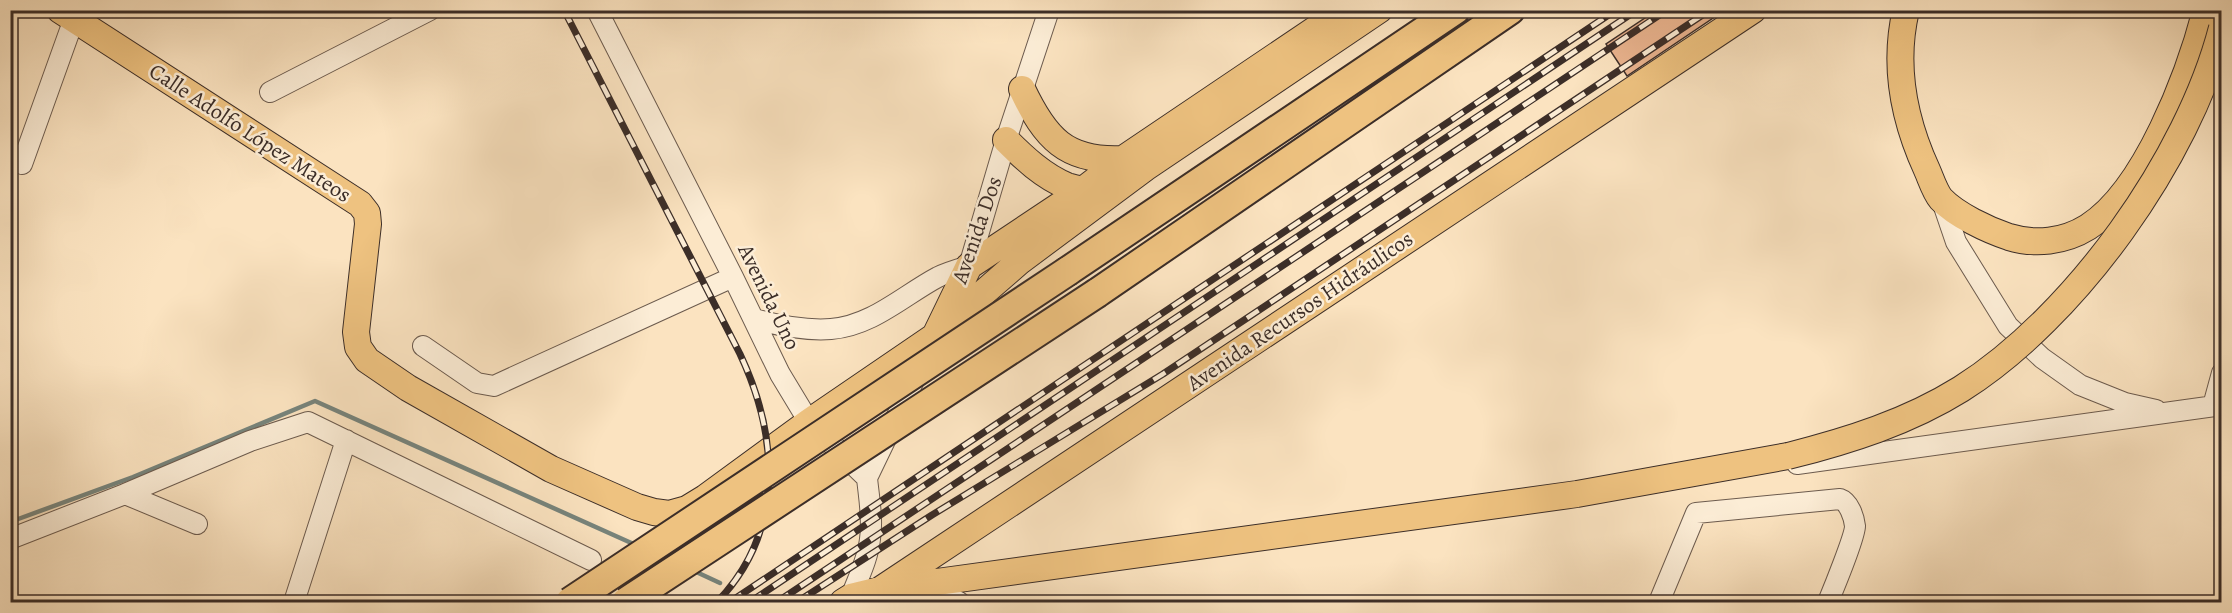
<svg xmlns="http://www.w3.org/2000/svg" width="2232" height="613" font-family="Alegreya,serif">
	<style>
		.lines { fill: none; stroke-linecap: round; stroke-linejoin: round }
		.stream { stroke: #77847c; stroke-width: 4.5 }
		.building { fill: #eab48f; stroke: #3c2e28; stroke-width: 1.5 }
		.minor-casing { stroke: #6c5b4e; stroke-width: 22 }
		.major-casing { stroke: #3c2e28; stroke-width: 28 }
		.highway-casing { stroke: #3c2e28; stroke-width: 32 }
		.minor { stroke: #fcedd6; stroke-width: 20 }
		.major { stroke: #eec280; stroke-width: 26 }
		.highway { stroke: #eec280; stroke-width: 28 }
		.rail-casing { stroke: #3c2e28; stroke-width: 7 }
		.rail { stroke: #fcedd6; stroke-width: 4.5; stroke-dasharray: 14; stroke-linecap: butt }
		.major-bridge-casing { stroke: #3c2e28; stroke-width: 28; stroke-linecap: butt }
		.highway-bridge-casing { stroke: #3c2e28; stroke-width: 32; stroke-linecap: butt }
		.major-bridge { stroke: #eec280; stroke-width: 26 }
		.highway-bridge { stroke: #eec280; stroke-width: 28 }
		.labels { text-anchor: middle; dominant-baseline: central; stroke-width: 5; stroke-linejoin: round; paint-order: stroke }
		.street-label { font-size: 22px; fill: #3c2e28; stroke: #fcedd6 }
	</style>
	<rect width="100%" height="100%" fill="#fbe3c0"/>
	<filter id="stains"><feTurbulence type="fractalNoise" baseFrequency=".00333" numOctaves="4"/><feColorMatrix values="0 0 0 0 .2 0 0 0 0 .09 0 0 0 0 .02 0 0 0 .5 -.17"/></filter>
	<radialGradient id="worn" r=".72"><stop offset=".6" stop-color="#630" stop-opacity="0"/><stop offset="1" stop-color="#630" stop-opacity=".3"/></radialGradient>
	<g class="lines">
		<path class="stream" d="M10,522L133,477L315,401L638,546
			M692,570L720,583"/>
	</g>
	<path class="building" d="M1657,10H1725L1627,76L1606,44Z"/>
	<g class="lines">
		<g class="minor-casing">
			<path id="minor" d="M597,10L733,277L780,374L809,422L867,478C869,498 873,519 870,539C868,559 858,578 851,597
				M270,92L430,10
				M22,164L74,19
				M1941,198L1956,242L2008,326L2042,358L2080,385L2125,403L2156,410
				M754,319C780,326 805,331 831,329C872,326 904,295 938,277C948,272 959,269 969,266L1006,140L1049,10
				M423,346L477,383L494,386L733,277
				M2213,406L2222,373
				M1797,464L2222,405
				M867,478L918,372
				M125,494L197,524
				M10,539L125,494L250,441L308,422L591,560
				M922,584L959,602
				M294,602L346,440
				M1659,602L1696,513L1840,499C1849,502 1854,517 1855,526C1855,536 1833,590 1828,602"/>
		</g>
		<g class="major-casing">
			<path id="major" d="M60,10L360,204L367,213L368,224L356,332L358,347L367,360L408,388L551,469L637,507L654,512L669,514L687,509L705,498L809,422L935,336L969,266L1083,190L1123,159L1344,10
				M1906,10C1893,65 1904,120 1927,170C1931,179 1935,192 1941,199C1956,215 1988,230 2009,237C2035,245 2064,242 2088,227C2146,190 2189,75 2206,10
				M1022,89C1045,138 1066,162 1123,159
				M1006,140C1024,158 1043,176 1067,186C1076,189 1086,190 1095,192
				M944,327L1020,261L1145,168L1379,10
				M886,589L1577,494L1788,456
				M843,602L851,597L880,590L1753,10"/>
		</g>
		<g class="highway-casing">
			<path id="highway" d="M1068,271L1455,10
				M1097,293L1510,10"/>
		</g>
		<use href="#minor" class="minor"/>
		<use href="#major" class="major"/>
		<use href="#highway" class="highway"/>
		<g class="rail-casing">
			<path id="rail" d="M564,10L740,354C779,437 785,532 717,602
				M730,602L1616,10
				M750,602L1637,10
				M777,602L1667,10
				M797,602L932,515L1163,374L1710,10"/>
		</g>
		<use href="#rail" class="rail"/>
		<g class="major-bridge-casing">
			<path id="major-bridge" d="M1788,456C1848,441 1908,422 1961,389C2075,317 2188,159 2222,28"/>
		</g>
		<g class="highway-bridge-casing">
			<path id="highway-bridge" d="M570,602L1068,271
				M626,602L1097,293"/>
		</g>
		<use href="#major-bridge" class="major-bridge"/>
		<use href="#highway-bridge" class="highway-bridge"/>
	</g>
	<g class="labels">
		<g class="street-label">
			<text transform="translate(250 133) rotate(33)">Calle Adolfo López Mateos</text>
			<text transform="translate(977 230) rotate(-71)">Avenida Dos</text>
			<text transform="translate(769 297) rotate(64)">Avenida Uno</text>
			<text transform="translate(1300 311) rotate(-34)">Avenida Recursos Hidráulicos</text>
		</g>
	</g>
	<rect width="2232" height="613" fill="none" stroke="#fbe3c0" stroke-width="36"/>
	<rect x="12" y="12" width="2208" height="589" fill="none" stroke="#3c2e28" stroke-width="3"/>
	<rect x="18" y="18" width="2196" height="577" fill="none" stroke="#3c2e28" stroke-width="1.5"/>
	<rect width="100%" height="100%" filter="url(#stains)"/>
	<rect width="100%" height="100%" fill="url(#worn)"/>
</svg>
